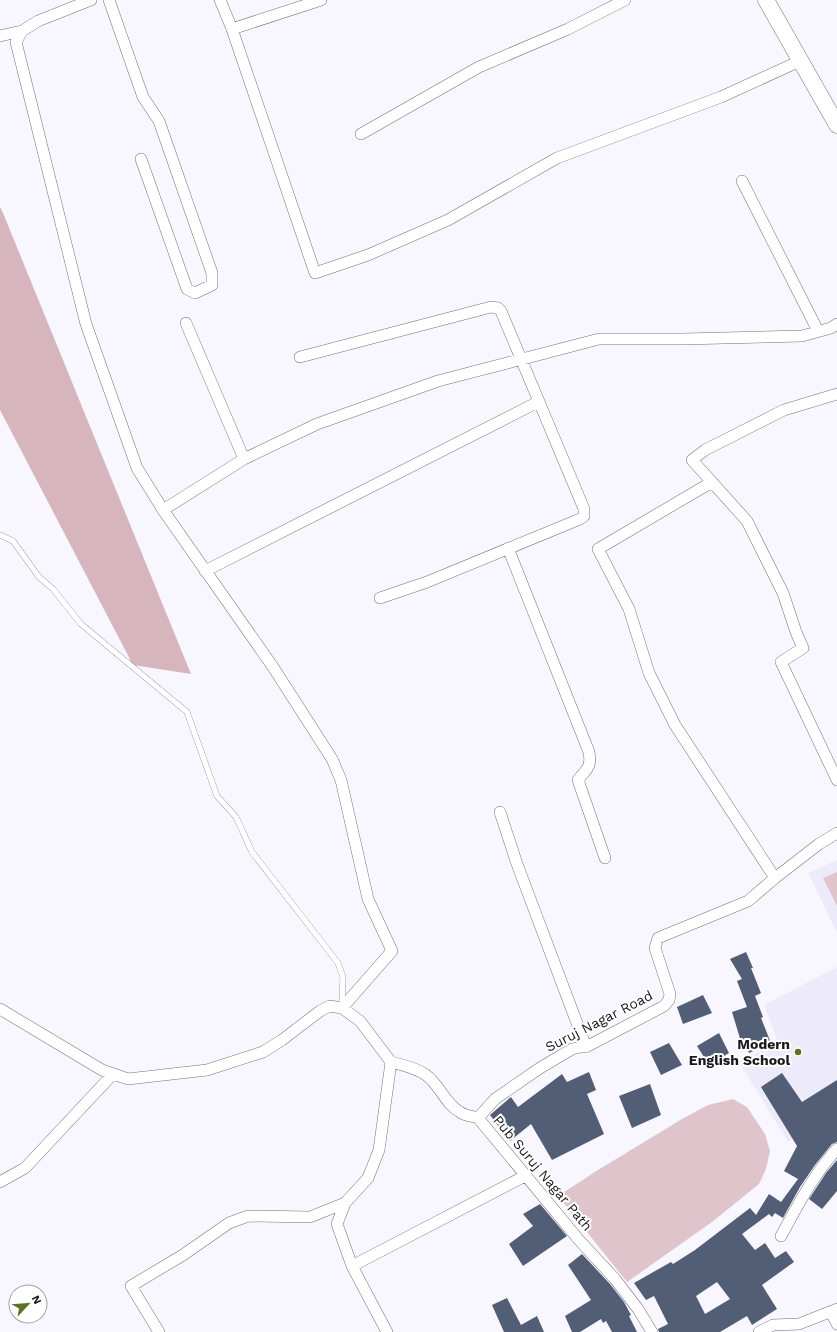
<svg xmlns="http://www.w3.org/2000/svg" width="837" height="1332" font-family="'Work Sans',sans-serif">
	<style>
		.built { fill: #edeafa }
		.green { fill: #dfc5cb }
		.forest { fill: #d7b5bd }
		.building { fill: #515e75; fill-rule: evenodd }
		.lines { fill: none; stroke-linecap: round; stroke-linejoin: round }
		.lane-casing { stroke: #727178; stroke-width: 6 }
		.street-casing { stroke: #727178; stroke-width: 12 }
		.secondary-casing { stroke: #727178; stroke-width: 17 }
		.lane { stroke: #fff; stroke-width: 5.5 }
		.street { stroke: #fff; stroke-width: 11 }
		.secondary { stroke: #fff; stroke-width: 16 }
		.poi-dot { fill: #5d7324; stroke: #fff; stroke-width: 1.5 }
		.labels { text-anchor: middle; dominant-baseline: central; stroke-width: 4; stroke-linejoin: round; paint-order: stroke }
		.street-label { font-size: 14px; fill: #1a191c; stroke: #fff }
		.poi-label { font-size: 14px; font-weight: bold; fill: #1a191c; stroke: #fff; text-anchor: end }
	</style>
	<rect width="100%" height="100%" fill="#f8f7ff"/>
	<path class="built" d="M837,860V933L808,873Z
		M837,967V1108L788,1142L739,1062L778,1042L764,1005Z"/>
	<path class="green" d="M837,872V906L823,878Z
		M733,1099L747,1107L765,1134L770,1151L766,1169L759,1184L712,1222L627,1282L558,1196L598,1170L682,1119L708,1105Z"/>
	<path class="forest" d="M0,207L3,213L191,674L133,665L0,410Z"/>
	<path class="building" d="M746,952L753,968H751L761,993L755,996L763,1017L761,1018L771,1043L749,1053L745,1043L742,1045L732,1012L747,1007L737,981L742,979L730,959Z
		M703,995L712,1013L683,1024L677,1007Z
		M719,1033L729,1053L709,1065L697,1046Z
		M669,1043L682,1065L661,1075L650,1052Z
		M589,1072L596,1090L587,1094L604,1134L552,1160L531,1124L510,1141L490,1115L511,1097L518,1107L562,1074L567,1082Z
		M782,1073L802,1102L837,1080V1142L832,1144L815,1165L800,1187L783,1218L775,1213L772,1217L769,1214L742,1234L755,1250L765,1243L775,1258L786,1251L794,1262L762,1285L777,1309L752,1325L747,1316L720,1332H659L658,1329L668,1324L654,1296L646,1300L634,1283L671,1262L673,1264L695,1250L750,1208L756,1215L769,1194L781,1202L798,1179L784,1171L797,1146L761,1087ZM717,1282L730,1299L705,1314L696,1296Z
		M650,1084L661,1115L632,1128L619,1096Z
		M837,1160V1191L822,1209L809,1199L826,1173Z
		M540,1204L567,1236L523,1266L509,1244L533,1226L523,1214Z
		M582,1254L610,1284L624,1302L631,1315L629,1316L637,1332H612L606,1321L603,1323L601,1319L580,1332H572L565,1316L591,1300L568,1265Z
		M507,1298L521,1325L537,1316L544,1332H504L492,1305Z"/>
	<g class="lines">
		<g class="lane-casing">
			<path id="lane" d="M0,535L13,541L39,577L53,589L81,624L187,712L217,796L236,817L252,852L338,963L343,977L342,1005"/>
		</g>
		<g class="street-casing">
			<path id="street" d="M91,0L38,21L22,31L16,42L86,324L137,468L163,510L273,667L332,759L341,780L368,899L392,951L342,1008
				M109,0L143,97L159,121L212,273V285L195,293L187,289L141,159
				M220,0L232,29L315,273L368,255L448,220L557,158L721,97L800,61
				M232,29L321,0
				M0,36L22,31
				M361,134L479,67L568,29L625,0
				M742,181L818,331
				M186,323L244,459
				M300,357L491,307L498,308L501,311L584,509V516L580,519L427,582L380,598
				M837,394L784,410L705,450L692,460L747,521L783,593L796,632L803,648L781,662L837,780
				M712,482L598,549L629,609L649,673L675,725L775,878
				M163,510L244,459L317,424L438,381L599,339H683L802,336L831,328L837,324
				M508,548L589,752C592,768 586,769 578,780L605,858
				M205,571L538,402
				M500,812L517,864L586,1047
				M0,1009L102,1070L128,1079L207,1070L263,1052L282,1040L320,1011L330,1006L342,1008L360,1021L391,1062L379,1150L368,1178L345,1203L337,1224L352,1266L387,1332
				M391,1062C403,1065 416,1068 426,1075C440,1085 445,1104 460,1112C465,1116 472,1116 478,1118L579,1240L615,1279L638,1309L652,1332
				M478,1118L495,1099L540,1068L572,1049L581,1047H586L664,1006L669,1000L670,994L655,948L658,938L748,901L775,878L819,844L837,833
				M0,1182L25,1168L113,1074
				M781,1236C798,1205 813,1175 837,1149
				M352,1266L525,1176
				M831,1312L837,1324
				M159,1332L131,1286L183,1255L229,1223L248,1216L310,1217L345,1203
				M759,1332L773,1325L799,1324L837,1309"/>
		</g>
		<g class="secondary-casing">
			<path id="secondary" d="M766,0L837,125"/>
		</g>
		<use href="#lane" class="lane"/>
		<use href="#street" class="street"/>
		<use href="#secondary" class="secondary"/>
	</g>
	<circle class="poi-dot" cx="798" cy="1052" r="4"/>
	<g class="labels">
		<g class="street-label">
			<text transform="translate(599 1021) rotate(-27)">Suruj Nagar Road</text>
			<text transform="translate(543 1173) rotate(50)">Pub Suruj Nagar Path</text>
		</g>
		<g class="poi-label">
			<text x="790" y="1044">Modern<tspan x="790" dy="16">English School</tspan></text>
		</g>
	</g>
	<g transform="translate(28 1304) rotate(64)"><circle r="19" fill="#ffffff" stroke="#a3a3a4"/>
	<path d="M0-3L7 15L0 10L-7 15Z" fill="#5d7324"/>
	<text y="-6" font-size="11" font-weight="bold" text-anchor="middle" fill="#1a191c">N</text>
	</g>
</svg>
